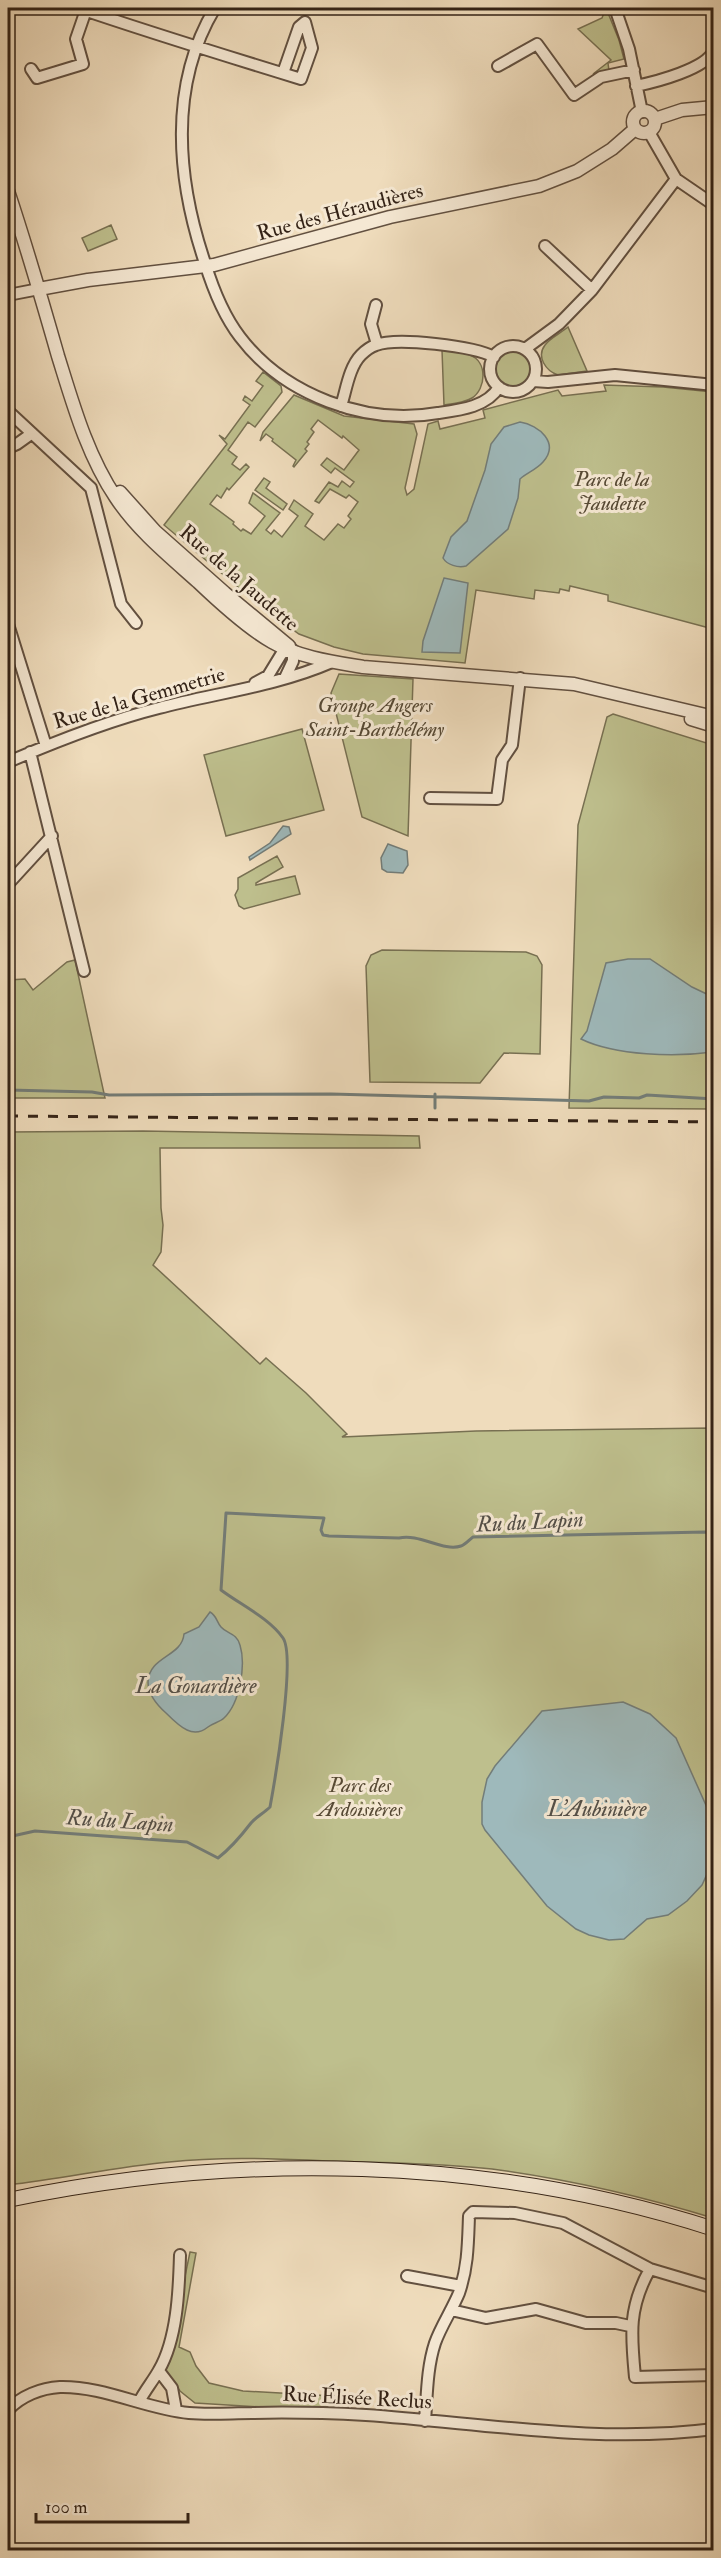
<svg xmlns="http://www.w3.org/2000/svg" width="721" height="2558" font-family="'IM FELL Double Pica',serif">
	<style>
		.green { fill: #bebf8d; stroke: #787052; stroke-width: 1.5 }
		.water { fill: #9eb9bb; stroke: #737d79; stroke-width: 1.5 }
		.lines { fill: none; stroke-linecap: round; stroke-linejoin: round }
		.stream { stroke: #737d79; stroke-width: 3 }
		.minor-casing { stroke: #625040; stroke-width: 14 }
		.tertiary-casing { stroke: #625040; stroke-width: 15 }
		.secondary-casing { stroke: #332216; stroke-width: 16 }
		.minor { stroke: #f5e8d3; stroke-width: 10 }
		.tertiary { stroke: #f5e8d3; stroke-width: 12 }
		.secondary { stroke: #f5e8d3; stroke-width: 14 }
		.rail { stroke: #332216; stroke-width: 3; stroke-dasharray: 10 10; stroke-linecap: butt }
		.labels { text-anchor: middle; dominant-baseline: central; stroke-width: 6; stroke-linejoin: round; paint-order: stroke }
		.street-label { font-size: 21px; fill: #332216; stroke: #f5e8d3 }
		.park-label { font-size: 21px; font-style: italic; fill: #564934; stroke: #f5e8d3 }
		.water-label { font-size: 22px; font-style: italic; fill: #534f48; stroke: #f5e8d3 }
	</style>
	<rect width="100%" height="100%" fill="#efdcbc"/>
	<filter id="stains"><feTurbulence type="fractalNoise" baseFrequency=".00333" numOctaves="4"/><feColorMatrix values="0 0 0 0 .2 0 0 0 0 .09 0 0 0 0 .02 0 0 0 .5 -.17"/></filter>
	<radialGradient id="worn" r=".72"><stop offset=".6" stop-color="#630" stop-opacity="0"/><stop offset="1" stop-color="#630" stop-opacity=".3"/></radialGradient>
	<path class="green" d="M606,8L619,40L624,59L608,63L609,71L593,74L611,60L578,29L602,18Z
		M111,225L117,239L88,251L82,238Z
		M568,327L587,371L558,375C546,371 536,357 545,345C550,338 561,333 568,327Z
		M442,350C451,351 462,351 470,355C488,362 486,389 472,398C464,403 453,404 444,405Z
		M494 369a19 19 0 1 1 38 0a19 19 0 1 1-38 0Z
		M263,372L281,386L282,392L255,427L248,422L228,450L237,457L232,464L240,470L246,464L249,467L229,490L227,488L221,498L217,495L210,504L234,522L233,524L241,531L243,529L251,534L265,516L249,503L253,493L280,513L266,530L271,534L274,530L282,537L298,516L289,509L294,500L313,514L305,526L324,540L338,524L344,528L351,519L348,516L358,502L349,495L346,498L330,489L319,503L315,501L329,482L338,487L342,481L350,487L354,482L335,468L331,473L321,465L327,458L344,470L359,450L343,436L342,438L318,420L311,429L314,432L307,442L309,444L305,449L307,451L294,467L293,466L296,460L272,441L273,439L266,434L260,441L263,432L294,395L344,416L414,424L417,434L405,488L407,495L414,489L428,424L438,421L440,429L485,418L483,410L558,390L562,396L606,391L604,385L663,387L713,392V629L608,601V595L570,586L569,591L560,589L559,593L535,590L534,599L476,590L465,663L363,654L334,647L299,634L263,608L164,525L227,444L219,435L225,439L250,405L243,400L245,396L252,401L263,386L256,381Z
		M264,478L270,482L266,488L287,504L283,510L255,490Z
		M339,674L413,679L408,836L362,817L331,693Z
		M613,714L713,745L714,936L710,943L714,944L713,1109L569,1108L578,825L607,717Z
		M302,729L324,810L226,836L204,755Z
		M277,856L283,867L256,883V885L295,876L300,894L244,909L239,906L235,895L238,889V878Z
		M382,950L526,952L537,956L542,965L540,1054L504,1053L480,1083L370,1082L366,966L371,955Z
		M75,960L105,1098H8V980L25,979L33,990L67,962Z
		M143,1131L419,1136L420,1148H160L161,1208L163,1225L161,1252L153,1265L260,1364L266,1358L306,1393L347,1434L342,1437L476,1431L713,1428V2218C641,2196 567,2179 492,2169C439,2163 386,2163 333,2161C279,2159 224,2156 169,2162C115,2167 62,2179 8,2185V1132Z
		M190,2252L196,2253L179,2347L190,2352L196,2366L209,2383L243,2391L349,2397V2406L294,2409L195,2403L180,2391L164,2368L172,2339Z"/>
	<path class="water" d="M520,422C539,425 560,443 543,462C537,469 527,473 520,479L518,498L508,529L466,566C458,568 447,565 443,558L451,537L467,521L485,470L491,444L504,427Z
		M444,578L468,583L460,653L422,652L423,641Z
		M283,826L289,827L291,834L250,860L249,857L270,843Z
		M388,844L407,851L408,865L403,873L387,872L382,869L381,858Z
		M628,959H650L692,987L713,997V1052C676,1057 616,1056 581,1039L587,1031L606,963Z
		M210,1612C217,1616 216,1621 221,1627C227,1634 237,1633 240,1645C246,1665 240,1703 224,1718C220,1722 213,1723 208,1727C203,1731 195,1734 187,1730C180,1727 172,1719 166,1713C157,1705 148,1695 148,1682C149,1656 182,1657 184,1634L199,1627Z
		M623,1702L650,1714L676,1738L713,1821V1861L702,1885L687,1901L668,1915L647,1919L624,1939L609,1940L589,1935L576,1929L547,1906L485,1830L482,1824V1802L487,1779L495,1766L542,1711Z"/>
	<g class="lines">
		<path class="stream" d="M8,1090L92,1092L109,1095L331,1094L589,1101L604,1097L639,1098L647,1095L714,1099
			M435,1108V1094
			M8,1837L35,1831L187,1842L218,1858C231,1848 241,1836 251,1823C256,1817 264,1813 270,1807C275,1780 296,1657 283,1638C269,1618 241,1605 221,1590L226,1513L324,1518L321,1530L323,1535L329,1536L399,1538C419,1533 443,1552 461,1546C465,1545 469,1540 473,1537L705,1532L714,1535"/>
		<g class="minor-casing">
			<path id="minor" d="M78,8C151,33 226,56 301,79L312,48L305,22L299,27L283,73
				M215,8C168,86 177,180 205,263C213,289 223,315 240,337C284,395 366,426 438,413C460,410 487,407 499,387
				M615,8L629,49L642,112
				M498,66L537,44L574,95L601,77L634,70
				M31,69L37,78L83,64L76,39L86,10
				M636,86C655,82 707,69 714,50
				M649,132L676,179L714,205
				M545,246L592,290
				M8,295L39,289
				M376,305L371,324L377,344
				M490 369a23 23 0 1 1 46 0a23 23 0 1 1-46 0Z
				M525,349L559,324L592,290L676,179
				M533,381L548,382L615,375L714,385
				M341,406C346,391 349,367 361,355C365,351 370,347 376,345C397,337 474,346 494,357
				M8,411L91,488L121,604L136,623
				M8,448L17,444L31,434
				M8,624L46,746
				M255,683L268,676L282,653L293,650V661L285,678
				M30,752L84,971
				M8,762C57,741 107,721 159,708C216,693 277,686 332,662
				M430,798L497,799L502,760L512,745L520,678
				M8,884L52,836
				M650,2269C628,2308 631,2335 635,2377L714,2375
				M407,2276L461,2286
				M451,2310L486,2318L536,2309L586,2323H616L630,2326
				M159,2371L172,2388L176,2410
				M139,2402C145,2390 153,2381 159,2370C177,2339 179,2291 180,2255
				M8,2410C21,2396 41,2388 60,2387C104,2386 146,2409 189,2413C210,2415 232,2413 252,2413C290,2412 328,2413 366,2415C482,2423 597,2444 714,2429
				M425,2421C427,2395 427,2367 435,2343C441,2326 452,2310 459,2293C468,2267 468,2243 469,2216L473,2212L515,2213L563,2223L650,2269L714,2288"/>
		</g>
		<g class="tertiary-casing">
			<path id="tertiary" d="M633 122a11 11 0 1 1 22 0a11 11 0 1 1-22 0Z
				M655,119L682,110L714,107
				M8,191C26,245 42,300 58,356C73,404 87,455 116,498C138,531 169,556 198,582C219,602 247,628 272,642C298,657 333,662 363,667L574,684L714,717
				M39,289L88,280L214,265L390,217L539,186L577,171L612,149L635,129
				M120,492L155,531L225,593L289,646
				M691,719L714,726"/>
		</g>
		<g class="secondary-casing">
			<path id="secondary" d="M8,2200C237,2152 489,2156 714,2229"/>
		</g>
		<use href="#minor" class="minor"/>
		<use href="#tertiary" class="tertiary"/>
		<use href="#secondary" class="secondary"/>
		<path class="rail" d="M8,1116L714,1122"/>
	</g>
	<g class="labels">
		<g class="street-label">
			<text transform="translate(340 212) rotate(-15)">Rue des Héraudières</text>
			<text transform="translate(239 578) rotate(41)">Rue de la Jaudette</text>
			<text transform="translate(139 698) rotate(-16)">Rue de la Gemmetrie</text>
			<text transform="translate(357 2398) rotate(3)">Rue Élisée Reclus</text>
		</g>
		<g class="park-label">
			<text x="612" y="479">Parc de la<tspan x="612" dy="24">Jaudette</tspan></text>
			<text x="375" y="705">Groupe Angers<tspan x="375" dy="24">Saint-Barthélémy</tspan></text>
			<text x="360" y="1785">Parc des<tspan x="360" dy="24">Ardoisières</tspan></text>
		</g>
		<g class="water-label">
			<text transform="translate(530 1522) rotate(-3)">Ru du Lapin</text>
			<text x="196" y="1686">La Gonardière</text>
			<text x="597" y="1809">L'Aubinière</text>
			<text transform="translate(120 1821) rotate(4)">Ru du Lapin</text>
		</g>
	</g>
	<rect width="721" height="2558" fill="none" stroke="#efdcbc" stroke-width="30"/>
	<rect x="9" y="9" width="703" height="2540" fill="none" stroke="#332216" stroke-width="3"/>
	<rect x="15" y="15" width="691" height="2528" fill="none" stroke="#332216" stroke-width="1.5"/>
	<path d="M36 2513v9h152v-9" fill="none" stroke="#332216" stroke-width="3"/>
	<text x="45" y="2513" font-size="18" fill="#332216" stroke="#f5e8d3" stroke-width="4.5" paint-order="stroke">100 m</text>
	<rect width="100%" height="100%" filter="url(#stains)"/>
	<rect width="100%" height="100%" fill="url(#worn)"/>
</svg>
